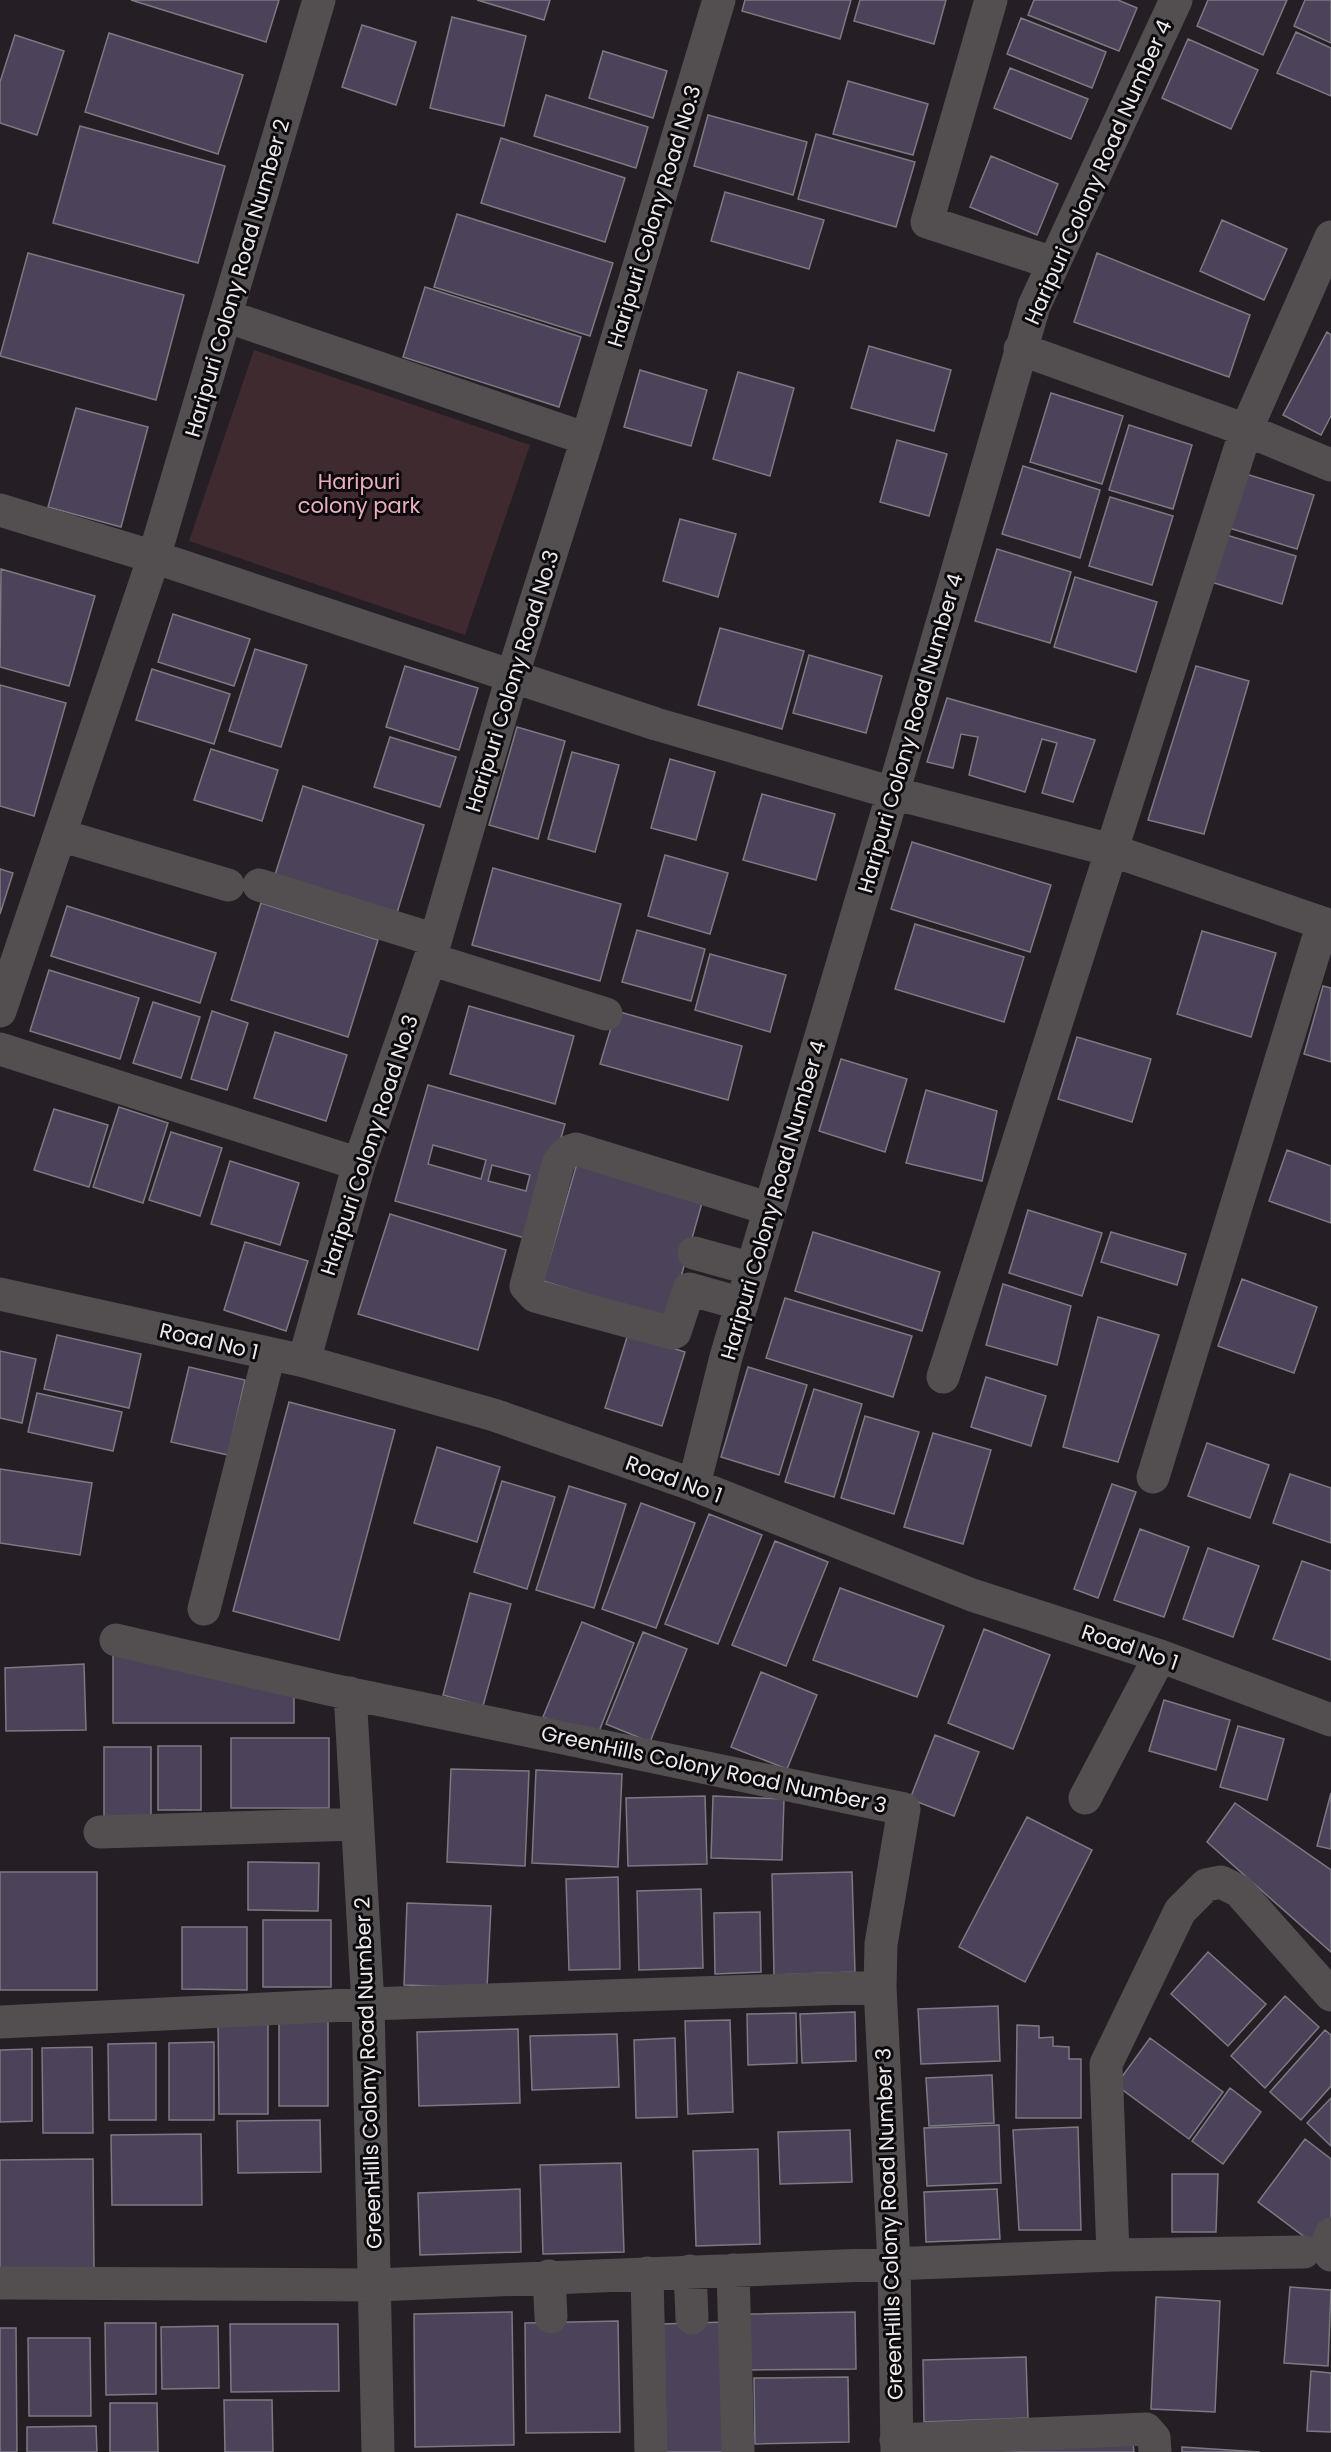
<svg xmlns="http://www.w3.org/2000/svg" width="1331" height="2452" font-family="Poppins,sans-serif">
	<style>
		.green { fill: #3f2a2f }
		.building { fill: #4c425a; stroke: #7d7982; stroke-width: 1.5; fill-rule: evenodd }
		.lines { fill: none; stroke-linecap: round; stroke-linejoin: round }
		.minor { stroke: #534f51; stroke-width: 33 }
		.labels { text-anchor: middle; dominant-baseline: central; stroke-width: 6; stroke-linejoin: round; paint-order: stroke }
		.street-label { font-size: 21px; fill: #edeaee; stroke: #0c0a0d }
		.park-label { font-size: 21px; fill: #eaaebc; stroke: #0c0a0d }
	</style>
	<rect width="100%" height="100%" fill="#251f25"/>
	<path class="green" d="M254,350L530,445L465,635L189,541Z"/>
	<path class="building" d="M131,0H279L266,42Z
		M477,0H550L544,20Z
		M745,0H851L840,39L742,11Z
		M860,0H946L934,44L854,21Z
		M1034,0H1118L1137,8L1119,51L1028,15Z
		M1208,0H1287L1263,55L1197,26Z
		M1305,0H1331V43L1294,26Z
		M452,17L526,36L504,126L430,108Z
		M1021,18L1106,52L1092,88L1007,54Z
		M362,25L416,42L396,105L342,87Z
		M1296,32L1331,48V96L1277,73Z
		M109,33L243,75L218,154L85,112Z
		M15,35L64,51L37,135L0,123V82Z
		M1188,39L1258,70L1231,129L1162,98Z
		M603,51L667,71L653,118L589,98Z
		M1010,68L1088,99L1071,139L994,108Z
		M848,81L928,104L913,155L833,134Z
		M546,95L648,127L636,168L534,136Z
		M708,115L807,142L793,195L694,166Z
		M80,126L225,166L198,263L53,223Z
		M816,134L915,162L896,227L798,199Z
		M501,138L625,178L605,242L481,203Z
		M991,156L1058,184L1037,235L970,207Z
		M725,192L824,220L809,269L711,241Z
		M457,214L613,263L590,336L434,287Z
		M1222,220L1287,249L1264,300L1200,271Z
		M28,253L184,295L156,400L0,356Z
		M1097,253L1250,315L1229,377L1074,322Z
		M425,287L581,337L559,407L403,357Z
		M1327,332L1331,335V416L1321,435L1283,415Z
		M869,346L951,370L934,431L851,408Z
		M640,370L707,390L691,446L624,427Z
		M738,372L794,388L770,476L713,459Z
		M1051,393L1123,416L1102,484L1030,462Z
		M76,408L148,427L121,527L48,507Z
		M1129,425L1192,445L1173,509L1109,490Z
		M897,440L947,454L929,516L880,502Z
		M1023,466L1100,490L1080,558L1002,534Z
		M1246,474L1314,495L1297,549L1229,528Z
		M1110,497L1173,516L1152,585L1089,566Z
		M680,519L736,534L718,597L663,581Z
		M1223,534L1296,556L1282,604L1208,581Z
		M997,549L1071,572L1050,643L975,621Z
		M1,569L95,596L69,686L0,667Z
		M1075,577L1157,602L1136,672L1054,647Z
		M173,614L250,639L234,686L158,662Z
		M720,628L804,651L782,729L698,705Z
		M255,649L307,665L281,747L229,731Z
		M809,655L882,676L866,733L793,713Z
		M405,666L478,688L459,750L386,727Z
		M1196,666L1249,681L1204,834L1148,820Z
		M152,669L230,694L214,744L136,720Z
		M0,685L66,703L34,816L0,806Z
		M947,698L1095,740L1073,802L1042,793L1057,743L1042,739L1025,792L969,775L978,737L961,734L953,768L927,762Z
		M517,727L565,741L538,839L489,825Z
		M390,737L456,757L440,807L374,787Z
		M211,749L278,770L262,821L194,800Z
		M572,752L619,765L595,852L548,839Z
		M670,759L715,772L696,840L651,828Z
		M303,786L424,825L396,916L274,878Z
		M762,794L835,814L816,880L743,860Z
		M912,842L1051,885L1030,952L891,909Z
		M665,855L728,873L710,934L648,916Z
		M493,868L621,904L600,981L472,945Z
		M0,869L13,873L0,914Z
		M261,903L378,940L348,1037L231,1000Z
		M67,906L216,953L200,1003L51,956Z
		M915,924L1024,957L1004,1022L895,989Z
		M637,930L705,949L691,1001L622,982Z
		M1202,931L1276,953L1251,1037L1177,1014Z
		M710,954L786,975L770,1032L695,1010Z
		M49,970L139,998L120,1059L30,1031Z
		M1323,986L1331,988V1062L1304,1054Z
		M153,1002L200,1017L181,1078L133,1063Z
		M469,1006L574,1036L555,1104L450,1074Z
		M212,1011L248,1023L227,1090L191,1079Z
		M616,1011L742,1046L728,1100L600,1064Z
		M275,1032L347,1055L326,1121L254,1098Z
		M1077,1037L1151,1059L1132,1122L1058,1099Z
		M841,1059L907,1079L885,1152L819,1131Z
		M428,1085L565,1124L532,1240L395,1201ZM433,1145L486,1160L481,1179L428,1164ZM492,1165L530,1175L526,1191L488,1181Z
		M926,1090L997,1111L982,1181L906,1163Z
		M119,1107L168,1123L143,1203L93,1187Z
		M54,1109L108,1125L89,1187L34,1170Z
		M171,1132L222,1148L200,1216L149,1200Z
		M1287,1150L1331,1166V1223L1269,1201Z
		M578,1160L704,1196L669,1319L543,1281Z
		M230,1161L299,1183L280,1245L211,1224Z
		M1028,1210L1102,1233L1082,1296L1009,1273Z
		M390,1214L506,1250L478,1350L358,1314Z
		M813,1232L940,1272L922,1331L795,1291Z
		M1111,1232L1186,1254L1177,1285L1101,1262Z
		M245,1242L308,1261L286,1331L224,1310Z
		M1242,1279L1317,1307L1294,1373L1218,1346Z
		M1003,1284L1071,1306L1057,1365L986,1345Z
		M785,1298L912,1336L893,1397L766,1358Z
		M1098,1317L1159,1335L1118,1462L1063,1447Z
		M628,1334L685,1352L662,1426L605,1408Z
		M57,1335L141,1354L129,1408L44,1389Z
		M0,1351L36,1359L22,1423L0,1418Z
		M189,1367L245,1380L228,1455L171,1442Z
		M748,1367L807,1385L779,1475L721,1457Z
		M986,1377L1046,1396L1031,1446L971,1427Z
		M814,1389L862,1404L834,1497L785,1482Z
		M37,1393L122,1412L113,1451L28,1432Z
		M289,1402L395,1430L339,1640L233,1611Z
		M865,1416L919,1432L894,1514L841,1498Z
		M933,1433L991,1450L963,1544L904,1527Z
		M1207,1443L1269,1465L1250,1518L1188,1496Z
		M437,1447L500,1467L477,1542L414,1523Z
		M0,1469L92,1483L80,1555L0,1543Z
		M1290,1474L1331,1488V1543L1273,1523Z
		M502,1481L555,1497L527,1589L474,1572Z
		M1112,1484L1136,1492L1098,1598L1074,1589Z
		M569,1486L626,1504L594,1608L536,1590Z
		M641,1503L695,1523L656,1628L602,1609Z
		M709,1514L762,1535L718,1644L665,1624Z
		M1140,1529L1189,1547L1164,1617L1114,1600Z
		M775,1541L828,1562L786,1666L732,1645Z
		M1208,1548L1259,1566L1233,1637L1183,1619Z
		M1302,1561L1331,1571V1660L1273,1639Z
		M840,1588L944,1626L917,1697L813,1660Z
		M470,1593L511,1604L483,1706L443,1695Z
		M582,1622L634,1643L596,1739L543,1717Z
		M984,1629L1050,1655L1013,1749L948,1723Z
		M643,1632L687,1649L650,1742L606,1724Z
		M113,1651L294,1685V1723H113Z
		M84,1664L86,1730L6,1731L5,1668Z
		M761,1672L817,1695L787,1769L731,1747Z
		M1164,1700L1230,1720L1216,1770L1149,1751Z
		M1238,1726L1284,1739L1267,1800L1220,1787Z
		M935,1735L979,1752L954,1816L910,1799Z
		M231,1738H329V1808H231Z
		M158,1746H201V1810H158Z
		M104,1747H151V1821H104Z
		M451,1769L529,1771L525,1866L447,1862Z
		M536,1770L622,1774L618,1867L532,1863Z
		M1331,1793V1849L1317,1846Z
		M705,1796L707,1864L628,1866L626,1798Z
		M713,1796L784,1799L782,1860L711,1858Z
		M1235,1803L1331,1870V1952L1207,1842Z
		M1027,1817L1092,1850L1025,1982L959,1947Z
		M248,1862L319,1863L318,1911L248,1910Z
		M0,1872H97V1990H0Z
		M852,1872L855,1972L774,1975L772,1874Z
		M618,1877L620,1969L569,1970L566,1879Z
		M701,1889L703,1968L639,1970L637,1891Z
		M407,1903L491,1906L487,1988L404,1985Z
		M760,1912L761,1972L715,1974L714,1913Z
		M263,1920H331V1987H263Z
		M182,1927H247V1990L182,1989Z
		M1208,1952L1266,2004L1228,2046L1171,1994Z
		M1285,1996L1319,2027L1265,2088L1231,2056Z
		M998,2006L1000,2061L921,2064L918,2009Z
		M855,2012L856,2061L802,2063L800,2014Z
		M796,2013L797,2063L748,2065L747,2014Z
		M328,2019V2106H279V2020Z
		M730,2020L733,2112L688,2114L685,2021Z
		M218,2021H268V2114H219Z
		M1017,2025L1039,2026V2038L1053,2037V2046L1069,2047V2059H1081V2118H1016Z
		M518,2029L520,2103L419,2106L417,2032Z
		M1325,2030L1331,2035V2086L1301,2120L1270,2092Z
		M617,2034L619,2087L532,2090L530,2036Z
		M675,2038L677,2117L636,2118L634,2040Z
		M1150,2038L1223,2092L1189,2139L1116,2085Z
		M214,2042V2120H169V2043Z
		M156,2043V2120H109L108,2044Z
		M92,2047L93,2133H43L42,2048Z
		M32,2049V2121L0,2122V2050Z
		M992,2075L994,2123L929,2126L926,2078Z
		M1230,2088L1261,2112L1223,2164L1192,2141Z
		M1331,2098V2146L1307,2123Z
		M320,2120L321,2172L238,2173L237,2121Z
		M999,2125L1001,2183L927,2186L924,2128Z
		M1078,2127L1081,2230H1019L1013,2130Z
		M850,2130L852,2182L780,2184L778,2132Z
		M201,2134L202,2205H112L111,2135Z
		M1305,2139L1331,2159V2222L1314,2244L1258,2202Z
		M758,2149L760,2244L696,2246L693,2151Z
		M93,2159L94,2270L0,2271V2160Z
		M621,2163L624,2252L543,2254L540,2165Z
		M1172,2174H1218L1216,2232H1172Z
		M520,2189L521,2252L420,2255L418,2193Z
		M997,2189L1000,2239L926,2242L924,2192Z
		M1290,2287L1331,2290L1328,2366L1284,2363Z
		M1156,2297L1220,2301L1215,2412L1151,2409Z
		M512,2312L514,2445L415,2447L414,2314Z
		M855,2312L856,2369L747,2370L746,2314Z
		M618,2321L620,2432L526,2433L525,2323Z
		M725,2322L728,2452H664L662,2324Z
		M105,2323H156V2394L106,2395Z
		M230,2324H338L339,2391L231,2392Z
		M218,2326L219,2388L162,2389L161,2327Z
		M0,2328H16L17,2452H0Z
		M28,2338H90L91,2416H29Z
		M1026,2357L1028,2418L924,2422L923,2360Z
		M1311,2371L1331,2373V2432L1307,2431Z
		M848,2377L849,2442L755,2444L754,2378Z
		M224,2400H272L273,2452H225Z
		M110,2403H157L158,2452H110Z
		M96,2426L97,2452H27V2427Z
		M1133,2444L1134,2452H935Z
		M1182,2447L1260,2452H1182Z"/>
	<g class="lines">
		<path class="minor" d="M991,0L927,222L1053,263
			M226,316L587,439
			M1020,349L1246,430L1331,465
			M0,510L154,557L656,724L893,793L1111,850L1331,926
			M60,835L228,885
			M259,885L435,940
			M430,959L606,1014
			M0,1011L154,557L319,0
			M0,1049L359,1164
			M694,1253L752,1269
			M0,1294L304,1361L494,1415L694,1485L972,1595L1160,1656L1331,1720
			M742,1304L689,1289L675,1332L672,1333L535,1296L526,1286L558,1164C563,1155 567,1151 576,1149L770,1209
			M304,1361L359,1164L430,959L512,677L587,439L719,0
			M943,1377L1246,430L1331,237
			M1153,1477L1323,923
			M694,1485L726,1357L893,793L1034,306L1176,0
			M204,1609L269,1355
			M116,1640L328,1689L904,1809L881,1944L880,1987L894,2263L897,2452
			M350,1693L368,2004L378,2452
			M1085,1798L1160,1656
			M100,1832L357,1824
			M0,2022L368,2004L880,1987
			M1331,2234L1327,2245L1331,2255
			M1113,2255L1106,2064L1180,1911L1206,1885L1221,1882L1239,1891L1331,1995
			M733,2270L738,2452
			M690,2271L692,2318
			M647,2273L651,2452
			M549,2276L551,2317
			M0,2283L376,2285L1113,2255L1304,2252
			M896,2440L1146,2429L1154,2438L1155,2452"/>
	</g>
	<g class="labels">
		<g class="street-label">
			<text transform="translate(1098 172) rotate(-66)">Haripuri Colony Road Number 4</text>
			<text transform="translate(654 216) rotate(-73)">Haripuri Colony Road No.3</text>
			<text transform="translate(237 278) rotate(-74)">Haripuri Colony Road Number 2</text>
			<text transform="translate(512 681) rotate(-73)">Haripuri Colony Road No.3</text>
			<text transform="translate(910 733) rotate(-74)">Haripuri Colony Road Number 4</text>
			<text transform="translate(369 1145) rotate(-72)">Haripuri Colony Road No.3</text>
			<text transform="translate(773 1200) rotate(-74)">Haripuri Colony Road Number 4</text>
			<text transform="translate(209 1341) rotate(13)">Road No 1</text>
			<text transform="translate(674 1479) rotate(20)">Road No 1</text>
			<text transform="translate(1130 1647) rotate(19)">Road No 1</text>
			<text transform="translate(714 1769) rotate(12)">GreenHills Colony Road Number 3</text>
			<text transform="translate(368 2073) rotate(-92)">GreenHills Colony Road Number 2</text>
			<text transform="translate(889 2224) rotate(-92)">GreenHills Colony Road Number 3</text>
		</g>
		<g class="park-label">
			<text x="359" y="481">Haripuri<tspan x="359" dy="24">colony park</tspan></text>
		</g>
	</g>
</svg>
